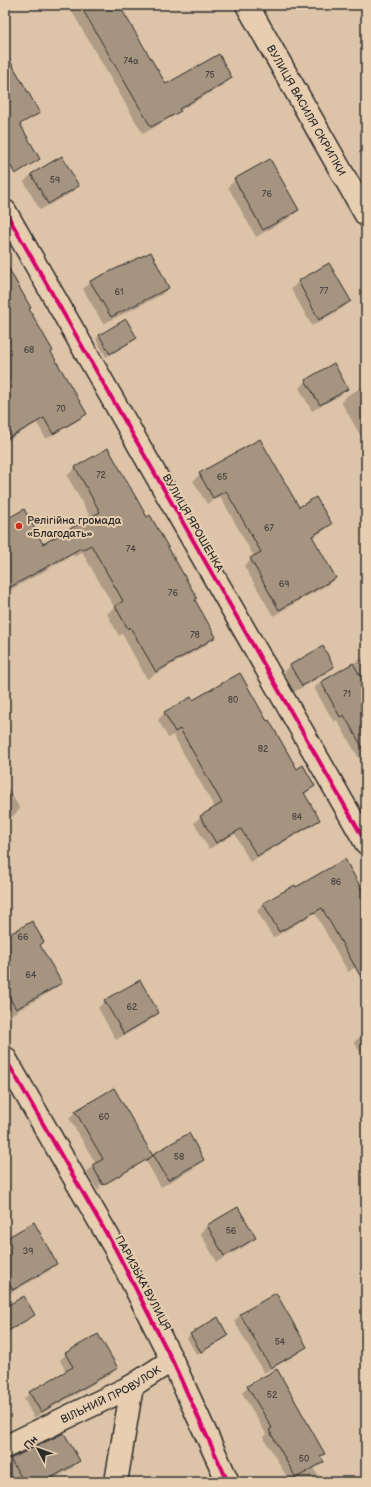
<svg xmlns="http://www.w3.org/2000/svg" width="371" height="1487" font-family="'Balsamiq Sans',sans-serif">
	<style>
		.shadow { fill: #0003; fill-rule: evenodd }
		.building { fill: #a59480; stroke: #2b2b2b }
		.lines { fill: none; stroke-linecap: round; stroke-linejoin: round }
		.street-casing { stroke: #2b2b2b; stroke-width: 25 }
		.path { stroke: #2b2b2b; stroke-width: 2.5; stroke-dasharray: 1 3; stroke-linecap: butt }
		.street { stroke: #e8ceb0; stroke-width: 22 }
		.cycleway-casing { stroke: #e8ceb0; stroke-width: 6 }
		.cycleway { stroke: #d6006c; stroke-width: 4 }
		.poi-dot { fill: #c8321e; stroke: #e8ceb0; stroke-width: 1.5 }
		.labels { text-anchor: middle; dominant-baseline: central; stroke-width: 4; stroke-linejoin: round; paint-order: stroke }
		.number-label { font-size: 9px; fill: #4a4540 }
		.street-label { font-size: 11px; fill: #2b2b2b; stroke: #e8ceb0 }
		.poi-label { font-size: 11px; fill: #2b2b2b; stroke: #e8ceb0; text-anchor: start }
	</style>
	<rect width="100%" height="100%" fill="#ddc4a8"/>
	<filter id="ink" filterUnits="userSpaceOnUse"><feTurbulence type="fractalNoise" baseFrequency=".025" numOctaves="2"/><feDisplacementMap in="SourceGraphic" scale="8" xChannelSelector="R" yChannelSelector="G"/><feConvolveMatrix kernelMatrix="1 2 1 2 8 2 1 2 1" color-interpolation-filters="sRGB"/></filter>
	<g filter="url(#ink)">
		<path class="shadow" d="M68,5H134L122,12L165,86L231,78L224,85L179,111L172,117L143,134Z
			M61,158L78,186L71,193L40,210L24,182L31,174Z
			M235,180L298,210L291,217L256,237L228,187Z
			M150,253L168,288L161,295L103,324L83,289L90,282Z
			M5,264L50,353L85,414L79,420L46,439L37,423L5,442Z
			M329,264L350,301L343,308L312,326L291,289L298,282Z
			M100,335L136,338L132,342L106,357L96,339Z
			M306,381L347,389L339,396L312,411L299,388Z
			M366,385V440L364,437L362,438L341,402L348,395Z
			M259,440L298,509L331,524L325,530L312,538L335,578L329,584L273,616L244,566L254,557L220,496L207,504L193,481L200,474Z
			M107,450L214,637L206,645L147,679L122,634L119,636L107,614L114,607L82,552L74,557L73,555L5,593V521L43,545L91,518L67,476L75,468Z
			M366,656V771L337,720L334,722L314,688L321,681Z
			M290,666L333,667L326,674L294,692L283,673Z
			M191,698L192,701L267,722L297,770L314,786L304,795L318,820L312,826L250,862L235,834L209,849L194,823L201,816L215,808L173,735L168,738L158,720L164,713Z
			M5,783L20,809L13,816L5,821Z
			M295,887L296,888L366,899V984L356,967L348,972L315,913L273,938L257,911L263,904Z
			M5,921L13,934L43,942L39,946L60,983L53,990L9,1016L5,1009Z
			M105,1001L158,1013L151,1020L116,1040L98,1008Z
			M366,1032V1063L354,1042Z
			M113,1090L152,1156L154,1155L203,1159L196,1167L161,1187L146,1161L97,1190L86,1172L96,1164L69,1118L75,1112ZM146,1159V1161L100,1188L99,1186Z
			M5,1179L10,1188L5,1192Z
			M238,1208L254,1238L247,1245L217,1262L200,1233L207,1226Z
			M5,1240L56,1264L49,1271L5,1296Z
			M276,1295L306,1346L299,1353L264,1373L234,1321L240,1315Z
			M5,1308L34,1315L30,1319L5,1333Z
			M191,1334L227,1336L224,1339L197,1355L187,1338Z
			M66,1354L117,1367L111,1374L34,1418L24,1399L30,1393L66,1372L60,1360Z
			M248,1387L324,1454L320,1457L322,1462L314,1469L322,1482H290L263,1437L266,1434L242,1393Z
			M11,1460L79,1461L72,1468L48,1482H13L5,1469V1466Z"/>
		<path class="building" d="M80,5H119L166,84L219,54L232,78L179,109L181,111L151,127Z
			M5,52L40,113L20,124L40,159L15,174L5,155Z
			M62,156L79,186L48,204L31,174Z
			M270,159L299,210L263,230L234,179Z
			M151,252L169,288L111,317L90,281Z
			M5,262L31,308L29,309L53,351L51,352L87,414L53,434L44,418L5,440Z
			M329,263L351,301L319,320L298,281Z
			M126,319L137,338L110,354L99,335Z
			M334,363L348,389L320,405L305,380Z
			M260,439L299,507L316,497L332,524L312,536L336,578L279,610L250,558L261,552L226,491L213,498L199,473Z
			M108,448L147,517L150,515L177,563L197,598L195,600L216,637L156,672L130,627L128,629L115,606L123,601L91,545L82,550L81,548L5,590V520L24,509L43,544L100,512L75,467Z
			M323,646L334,667L302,686L290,665Z
			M353,663L366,686V754L344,715L340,717L321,682Z
			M240,673L267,721L269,720L297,769L303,765L315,786L304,793L320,820L257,856L241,829L216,843L200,816L222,803L180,729L175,732L164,712L191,697L193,700Z
			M345,859L366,897V986L322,908L279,932L263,903L295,885L296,887Z
			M32,921L44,942L40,945L62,983L16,1009L5,990V937Z
			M140,980L159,1013L124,1034L104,1000Z
			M114,1088L153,1156L103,1185L92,1165L103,1159L75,1111Z
			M189,1133L204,1160L168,1180L153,1154Z
			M238,1207L256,1238L224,1256L207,1225Z
			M34,1222L57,1264L13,1290L5,1276V1239Z
			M276,1293L307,1347L271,1368L240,1314Z
			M24,1296L35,1315L5,1333V1307Z
			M218,1317L228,1336L201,1352L190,1334Z
			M98,1334L118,1368L41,1412L29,1392L73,1367L65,1353Z
			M277,1369L325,1454L320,1456L324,1462L296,1478L269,1430L272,1428L247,1386Z
			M64,1433L80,1461L44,1482H24L10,1459Z"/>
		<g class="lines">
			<g class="street-casing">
				<g id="street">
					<path id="s1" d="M247,5L366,215"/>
					<path d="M5,211L366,843"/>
					<path d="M5,1058L116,1250L172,1360L228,1482"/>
					<path id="s2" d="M5,1447L132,1386L172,1360"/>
					<path d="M116,1482L132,1386"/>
				</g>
			</g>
			<path class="path" d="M360,153L366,146"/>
			<use href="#street" class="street"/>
			<g class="cycleway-casing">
				<path id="cycleway" d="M5,211L366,843
					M5,1058L116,1250L172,1360L228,1482"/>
			</g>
			<use href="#cycleway" class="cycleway"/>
		</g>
	</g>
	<circle class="poi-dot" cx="19" cy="526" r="4"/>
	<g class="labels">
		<g class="number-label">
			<text x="131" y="61">74а</text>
			<text x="210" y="75">75</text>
			<text x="55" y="180">59</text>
			<text x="267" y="194">76</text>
			<text x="324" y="291">77</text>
			<text x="119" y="292">61</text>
			<text x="29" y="350">68</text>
			<text x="61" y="409">70</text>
			<text x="101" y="475">72</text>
			<text x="222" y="477">65</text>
			<text x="269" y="528">67</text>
			<text x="131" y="549">74</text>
			<text x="284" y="584">69</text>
			<text x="173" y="593">76</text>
			<text x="195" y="635">78</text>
			<text x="347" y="694">71</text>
			<text x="233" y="700">80</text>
			<text x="263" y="749">82</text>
			<text x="297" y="817">84</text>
			<text x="336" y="882">86</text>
			<text x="23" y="937">66</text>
			<text x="31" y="975">64</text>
			<text x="132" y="1007">62</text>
			<text x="104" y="1117">60</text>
			<text x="179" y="1157">58</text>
			<text x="231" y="1231">56</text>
			<text x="28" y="1251">39</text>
			<text x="280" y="1342">54</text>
			<text x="272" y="1395">52</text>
			<text x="304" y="1459">50</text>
		</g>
		<g class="street-label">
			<text stroke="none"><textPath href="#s1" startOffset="121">ВУЛИЦЯ ВАСИЛЯ СКРИПКИ</textPath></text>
			<text transform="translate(193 523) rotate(60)">ВУЛИЦЯ ЯРОШЕНКА</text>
			<text transform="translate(143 1283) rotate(62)">ПАРИЗЬКА ВУЛИЦЯ</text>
			<text stroke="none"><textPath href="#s2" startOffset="118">ВІЛЬНИЙ ПРОВУЛОК</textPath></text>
		</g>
		<g class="poi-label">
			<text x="27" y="520">Релігійна громада<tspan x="27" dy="13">«Благодать»</tspan></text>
		</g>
	</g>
	<rect width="371" height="1487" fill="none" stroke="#e8ceb0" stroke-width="20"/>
	<rect x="10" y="10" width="351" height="1467" fill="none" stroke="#2b2b2b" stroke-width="1.5" filter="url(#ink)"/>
	<g transform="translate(38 1449) rotate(311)" stroke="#e8ceb0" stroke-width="3" paint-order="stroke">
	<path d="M0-3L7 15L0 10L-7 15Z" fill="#2b2b2b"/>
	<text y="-6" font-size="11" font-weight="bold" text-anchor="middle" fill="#2b2b2b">Пн</text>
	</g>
</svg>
